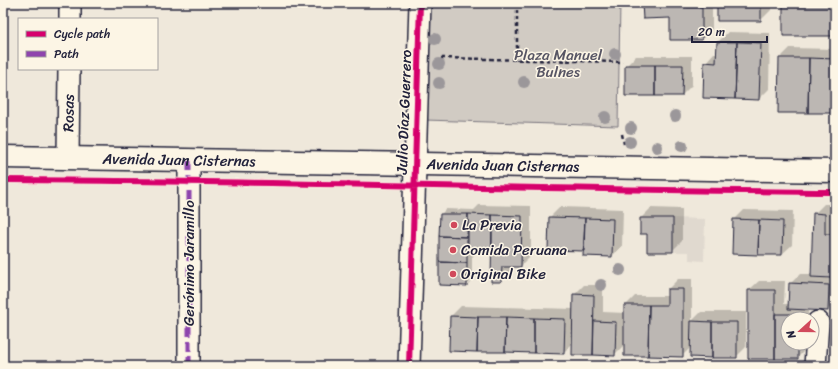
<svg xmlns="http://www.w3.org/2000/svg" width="838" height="369" font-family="Sriracha,sans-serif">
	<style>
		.built { fill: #e0d9cf }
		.green { fill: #d1cbc3; stroke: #7a767f }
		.shadow { fill: #0003 }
		.building { fill: #bcb7b3; stroke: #22223b }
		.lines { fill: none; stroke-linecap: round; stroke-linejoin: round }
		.minor-casing { stroke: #22223b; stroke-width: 24 }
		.primary-casing { stroke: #22223b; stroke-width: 25 }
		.path { stroke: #22223b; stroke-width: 2.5; stroke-dasharray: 4 3; stroke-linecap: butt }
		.minor { stroke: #fcf5e5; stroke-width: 21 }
		.primary { stroke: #fcf5e5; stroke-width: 22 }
		.quiet { stroke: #8e44ad; stroke-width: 5; stroke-dasharray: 10 5; stroke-linecap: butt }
		.cycleway-casing { stroke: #fcf5e5; stroke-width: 8 }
		.cycleway { stroke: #d6006c; stroke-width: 6 }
		.tree { fill: #9b979a }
		.poi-dot { fill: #d1495b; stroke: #fcf5e5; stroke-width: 1.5 }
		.labels { text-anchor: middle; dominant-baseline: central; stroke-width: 3; stroke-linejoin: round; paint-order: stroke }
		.park-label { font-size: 15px; fill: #575564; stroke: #fcf5e5 }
		.street-label { font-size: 15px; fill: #22223b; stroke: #fcf5e5 }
		.poi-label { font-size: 15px; fill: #22223b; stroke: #fcf5e5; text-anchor: start }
	</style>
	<rect width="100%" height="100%" fill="#efe8db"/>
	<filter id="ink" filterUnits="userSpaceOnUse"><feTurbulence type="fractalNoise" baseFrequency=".025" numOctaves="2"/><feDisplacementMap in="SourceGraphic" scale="8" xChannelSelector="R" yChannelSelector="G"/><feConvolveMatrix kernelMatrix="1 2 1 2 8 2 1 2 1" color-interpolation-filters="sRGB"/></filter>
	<g filter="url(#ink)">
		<path class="built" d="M673,218L705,219L704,261L689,260V252H673Z"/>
		<path class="green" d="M428,3H620L618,126L425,120Z"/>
		<path class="shadow" d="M643,3H712V29L702,39L671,17Z
			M718,3H771V10L761,20Z
			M728,32L770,33L769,89L759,99L705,63L714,53H717L718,42Z
			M790,48L835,49V112L780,58Z
			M636,56H692V85L682,95L626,66Z
			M824,204H835V272L831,275L835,276V302L828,310L808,309V319H788V343H807V348L797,358L749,290L759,281H785L784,304H789L790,284L800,274H812L814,214Z
			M479,205L531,206V256L521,266H511V271L501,281L493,250H477V252L472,257V280L467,285L440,262L441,214L446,209L474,210Z
			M560,207L623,209L622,246L612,256L585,250L549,249L550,217Z
			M651,208L682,209V241L672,251L648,233L641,218Z
			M744,210L793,211L792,245L782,254L734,220Z
			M678,279H692V321L701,312H746V347L736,357L691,347L682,356L625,344L614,355L573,354V343L564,352L451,316L461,306L574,309V295L584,285H603V312L625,313V306L635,296H668V289Z"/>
		<path class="building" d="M642,3H687V7H702V40H670V18L643,19Z
			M717,3H761V21H717Z
			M783,3H835V36H783Z
			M717,42H737L735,99L703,98L704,62L716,63Z
			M737,42L761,43L759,100L735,99Z
			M779,58H809L808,113H778Z
			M809,58L835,59V113H808Z
			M625,65H655V96H625Z
			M655,65H683L682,96H655Z
			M813,213L825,214V234H835V265H831V278L811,277Z
			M440,214H468L467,237L439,236Z
			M468,214L492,215V251H468Z
			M492,215L522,216L521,267H502L501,282H491Z
			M549,217L585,218L584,251L548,250Z
			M585,218L613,219L612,257L583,256Z
			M640,218H673V252H647V234H640Z
			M733,219L759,220L758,255L732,254Z
			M759,220L783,221L782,255H758Z
			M439,236L467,237V263L439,262Z
			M439,262L467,263V286L439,285Z
			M789,283L829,285L828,311L788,309Z
			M667,289H683V357L648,356L649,305H667Z
			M748,290H775V359H748Z
			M573,294L594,295L593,355H572Z
			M624,305H649L648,356H624Z
			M775,314H798V319H788V343H798V359H775Z
			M450,316L478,317L477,352L449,351Z
			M478,317H506L505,352H477Z
			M506,317L534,318V353L505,352Z
			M534,318L565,319L564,354L534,353Z
			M594,321L616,322L615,356L593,355Z
			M691,321L712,322V358L690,357Z
			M712,322H737V358H712Z"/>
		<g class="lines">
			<g class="minor-casing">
				<g id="minor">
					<path d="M70,19V3"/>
					<path id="s1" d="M68,157L69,69"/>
					<path d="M189,366V160"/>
					<path d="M409,366L420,3"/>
					<path d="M815,366L818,322"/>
				</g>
			</g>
			<g class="primary-casing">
				<g id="primary">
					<path id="s2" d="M3,157L835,171"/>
				</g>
			</g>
			<path class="path" d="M517,3V60
				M441,58L623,62
				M622,134L624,144"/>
			<use href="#minor" class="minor"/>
			<use href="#primary" class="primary"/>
			<path class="quiet" d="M189,366V160"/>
			<g class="cycleway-casing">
				<path id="cycleway" d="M3,180C280,181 558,190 835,192
					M409,366L420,3"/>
			</g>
			<use href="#cycleway" class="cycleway"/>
		</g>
		<g class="tree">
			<circle cx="435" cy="39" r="6"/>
			<circle cx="615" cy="54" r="6"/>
			<circle cx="439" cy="64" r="6"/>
			<circle cx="524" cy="82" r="6"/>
			<circle cx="439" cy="83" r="6"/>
			<circle cx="675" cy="116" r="6"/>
			<circle cx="605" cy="117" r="6"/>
			<circle cx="631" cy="128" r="6"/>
			<circle cx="630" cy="142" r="6"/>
			<circle cx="682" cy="146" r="6"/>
			<circle cx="657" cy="147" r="6"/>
			<circle cx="620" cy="270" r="6"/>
			<circle cx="601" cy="285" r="6"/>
		</g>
	</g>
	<g class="poi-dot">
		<circle cx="454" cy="225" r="4"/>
		<circle cx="453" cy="250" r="4"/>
		<circle cx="453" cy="274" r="4"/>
	</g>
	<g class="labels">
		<g class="park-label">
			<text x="558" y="55">Plaza Manuel<tspan x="558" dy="17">Bulnes</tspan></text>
		</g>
		<g class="street-label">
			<text transform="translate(404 112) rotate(-88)">Julio Díaz Guerrero</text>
			<text stroke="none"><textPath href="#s1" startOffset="44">Rosas</textPath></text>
			<text stroke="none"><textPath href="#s2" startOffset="176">Avenida Juan Cisternas</textPath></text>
			<text stroke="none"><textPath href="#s2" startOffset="500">Avenida Juan Cisternas</textPath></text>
			<text transform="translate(189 263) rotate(-90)">Gerónimo Jaramillo</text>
		</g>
		<g class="poi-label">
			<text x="462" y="225">La Previa</text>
			<text x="461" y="250">Comida Peruana</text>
			<text x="461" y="274">Original Bike</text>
		</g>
	</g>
	<rect width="838" height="369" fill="none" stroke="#fcf5e5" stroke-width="16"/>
	<rect x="8" y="8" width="822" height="353" fill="none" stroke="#22223b" stroke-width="1.5" filter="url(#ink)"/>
	<rect x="18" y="18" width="140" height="52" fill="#fcf5e5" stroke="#a5a1a1"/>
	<rect x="26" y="31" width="20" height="6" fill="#d6006c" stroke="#a5a1a1"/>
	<text x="54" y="38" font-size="12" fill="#22223b">Cycle path</text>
	<rect x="26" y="51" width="20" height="6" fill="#8e44ad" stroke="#a5a1a1"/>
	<text x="54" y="58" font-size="12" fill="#22223b">Path</text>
	<g transform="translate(800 331) rotate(249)"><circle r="19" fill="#fcf5e5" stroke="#a5a1a1"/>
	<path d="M0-3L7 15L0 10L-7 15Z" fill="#d1495b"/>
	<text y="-6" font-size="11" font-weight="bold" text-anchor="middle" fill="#22223b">N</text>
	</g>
	<path d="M692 36v6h75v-6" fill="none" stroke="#22223b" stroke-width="2"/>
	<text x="698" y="36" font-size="12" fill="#22223b" stroke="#fcf5e5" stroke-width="3" paint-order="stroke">20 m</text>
</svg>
